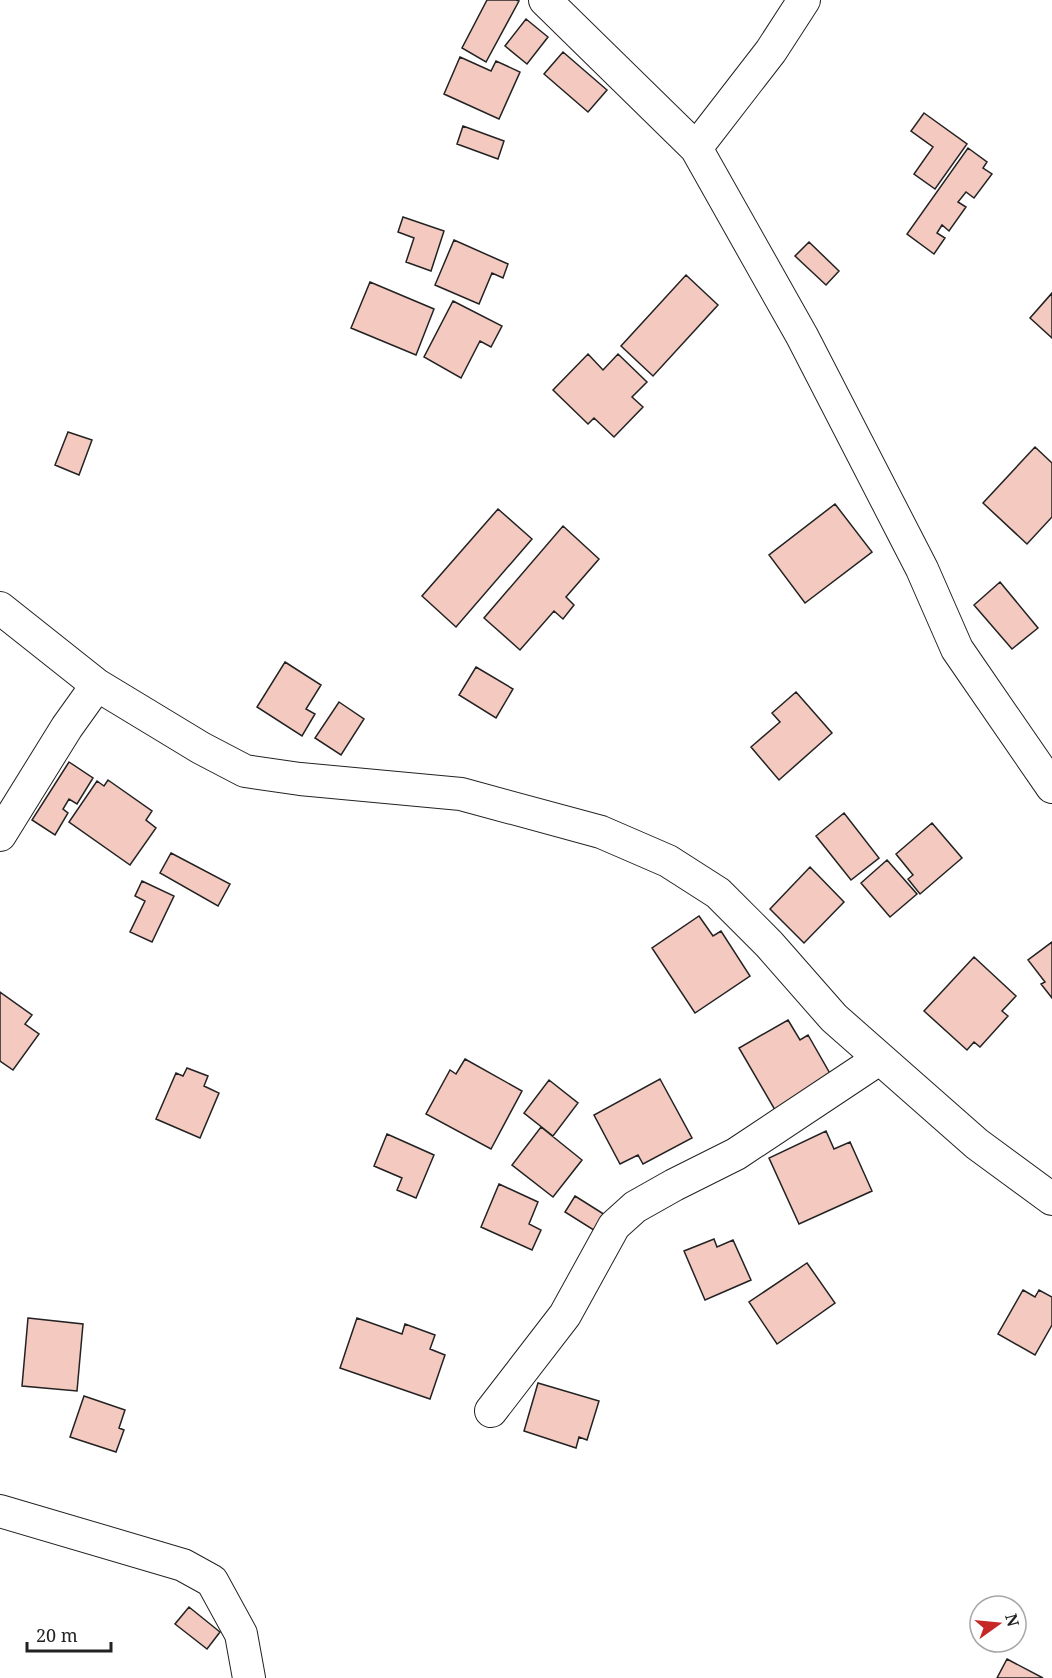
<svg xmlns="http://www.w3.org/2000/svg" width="1052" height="1678" font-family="'Noto Serif',serif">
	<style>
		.building { fill: #f3c9c0; stroke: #222; stroke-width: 1.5 }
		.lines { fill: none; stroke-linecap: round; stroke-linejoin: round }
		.minor-casing { stroke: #222; stroke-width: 34 }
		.minor { stroke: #fff; stroke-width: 32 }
	</style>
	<rect width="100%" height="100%" fill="#fff"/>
	<path class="building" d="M487,0H516L519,1L486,62L462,48Z
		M526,19L548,37L527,64L505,46Z
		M563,52L607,90L588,112L544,74Z
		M460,57L491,71L496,61L520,72L499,119L444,94Z
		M924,113L967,144L935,189L914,174L933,147L911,131Z
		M463,126L504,141L498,159L457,144Z
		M968,148L987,162L983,168L992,174L974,198L966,192L958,202L966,207L949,231L942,225L937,233L945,238L934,254L907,234Z
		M403,217L444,231L431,271L406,262L414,238L398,232Z
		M454,240L508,264L503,278L492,273L479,304L435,285Z
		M809,242L839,271L826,285L795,256Z
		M686,275L718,305L653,376L621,346Z
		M370,282L434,309L416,355L351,328Z
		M1052,293V338L1030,318Z
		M453,301L502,326L491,347L480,341L461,378L424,357Z
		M588,354L603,370L618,354L647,382L632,397L643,407L614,437L594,418L588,424L553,390Z
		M68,432L92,440L79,475L55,465Z
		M1035,447L1052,463V517L1027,544L983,503Z
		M835,504L872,552L805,603L769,555Z
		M498,509L532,539L456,627L422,596Z
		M563,526L599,559L566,597L574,605L563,619L554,611L520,650L484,618Z
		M1000,582L1038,628L1012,649L974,605Z
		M285,662L321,685L306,709L315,714L302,736L257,707Z
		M476,667L513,689L496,718L459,695Z
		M796,692L832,733L779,780L751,747L780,722L772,713Z
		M339,702L364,719L341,755L315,738Z
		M69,762L93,778L77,804L69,799L63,809L68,813L55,835L32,820Z
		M108,780L152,811L146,820L156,828L130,865L69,822L97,781L104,786Z
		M844,813L879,858L851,880L816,836Z
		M932,823L962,858L920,894L908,879L913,875L896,854Z
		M171,853L230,884L218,906L160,873Z
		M887,860L917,894L890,917L861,883Z
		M810,867L844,902L804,943L770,909Z
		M142,881L174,896L152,942L130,932L145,901L135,896Z
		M699,916L713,936L721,931L750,976L695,1013L652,948Z
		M1052,942V998L1041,984L1045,982L1028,960Z
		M974,957L1016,996L1002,1011L1008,1016L980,1047L974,1042L967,1050L924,1011Z
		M0,992L32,1015L25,1024L39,1034L13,1070L0,1061Z
		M788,1020L800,1040L808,1035L832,1077L775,1110L739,1048Z
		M465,1059L522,1091L491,1149L426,1114L450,1070L456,1074Z
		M187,1068L208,1076L204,1086L219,1093L200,1138L156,1119L176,1073L183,1076Z
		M660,1079L692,1138L643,1164L638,1155L620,1164L594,1115Z
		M549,1080L578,1103L553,1136L524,1113Z
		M541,1127L582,1160L553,1197L512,1165Z
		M826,1131L834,1149L850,1142L872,1191L799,1224L769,1158Z
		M387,1134L434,1155L416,1198L397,1190L402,1178L374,1166Z
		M499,1184L538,1202L529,1224L541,1230L532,1250L481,1227Z
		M575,1196L610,1218L600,1234L565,1212Z
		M714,1239L717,1247L733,1240L751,1280L705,1300L684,1251Z
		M807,1263L835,1303L777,1344L749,1302Z
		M1023,1290L1035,1297L1039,1290L1052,1297V1325L1035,1355L998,1334Z
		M28,1318L83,1324L77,1391L22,1386Z
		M357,1318L402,1334L405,1324L435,1335L430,1349L445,1355L430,1399L340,1368Z
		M538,1383L599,1401L587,1440L579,1437L576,1448L524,1431Z
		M84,1396L125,1410L119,1428L124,1430L116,1452L70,1437Z
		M189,1607L220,1632L207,1649L175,1624Z
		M1007,1659L1043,1678H997Z"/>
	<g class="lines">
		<g class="minor-casing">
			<path id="minor" d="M545,0L696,148L802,336L922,569L957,649L1052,787
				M696,148L771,51L804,0
				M0,608L97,685L201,748L245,771L300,779L461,794L601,832L668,861L718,893L769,944L834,1018L977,1144L1052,1199
				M0,835L67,727L97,685
				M491,1411L565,1315L614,1226L635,1207L674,1185L736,1154L879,1059
				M0,1511L183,1565L212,1581L241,1634L249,1678"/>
		</g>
		<use href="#minor" class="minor"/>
	</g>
	<g transform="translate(998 1624) rotate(75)"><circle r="28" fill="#ffffff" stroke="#a7a7a7" stroke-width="1.5"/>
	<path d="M0-4.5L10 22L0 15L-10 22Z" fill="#c62828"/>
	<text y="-9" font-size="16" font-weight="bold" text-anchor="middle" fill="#222222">N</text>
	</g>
	<path d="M27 1642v9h84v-9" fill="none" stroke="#222222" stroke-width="3"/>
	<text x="36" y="1642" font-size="18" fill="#222222" stroke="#ffffff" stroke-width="4.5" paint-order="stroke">20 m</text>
</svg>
